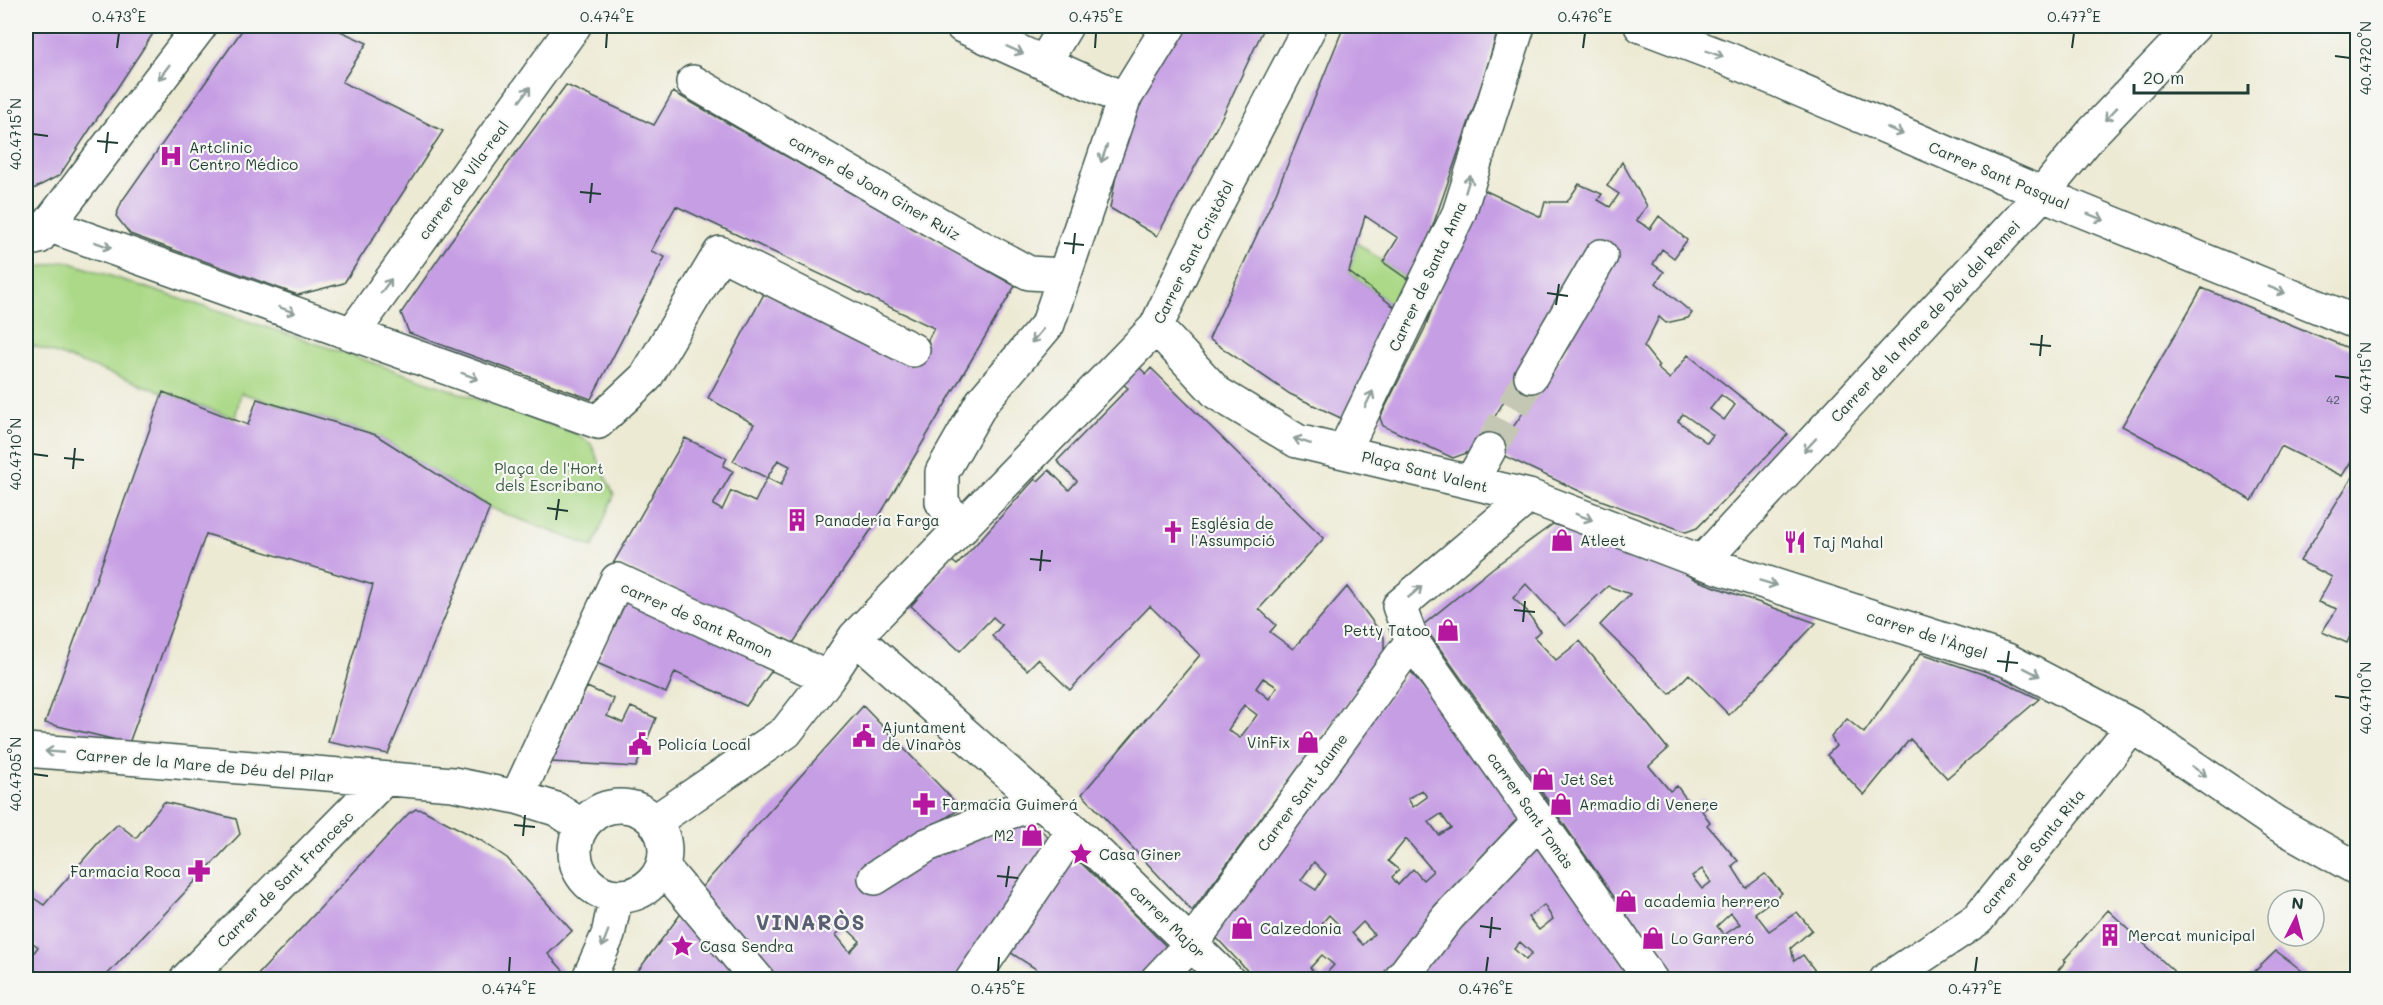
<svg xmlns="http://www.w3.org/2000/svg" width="2383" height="1005" font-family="Mali,sans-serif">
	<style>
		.green { fill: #abd987; stroke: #658b5e; stroke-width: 1.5 }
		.building { fill: #c69ee4; fill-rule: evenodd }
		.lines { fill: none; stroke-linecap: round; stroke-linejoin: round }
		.street-tunnel { stroke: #c4c7b4; stroke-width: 33; stroke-dasharray: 33 16; stroke-linecap: butt }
		.street-casing { stroke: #3e574c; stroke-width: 36 }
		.street { stroke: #fff; stroke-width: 33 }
		.oneway { stroke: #8f9e9a }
		.ticks { fill: none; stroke: #1f3d34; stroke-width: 2 }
		.labels { text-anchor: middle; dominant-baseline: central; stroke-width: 4.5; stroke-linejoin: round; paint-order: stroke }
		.number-label { font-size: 12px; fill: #495560 }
		.poi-label { font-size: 15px; fill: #1f3d34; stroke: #f6f6f2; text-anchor: start }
		.street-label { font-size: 15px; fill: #1f3d34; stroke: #f6f6f2 }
		.park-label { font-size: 15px; fill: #3b5c45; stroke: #f6f6f2 }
		.district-label { font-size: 21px; font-weight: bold; letter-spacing: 1.5px; fill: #595f72; stroke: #f6f6f2 }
		.neatline { fill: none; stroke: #1f3d34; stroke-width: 2 }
		.ticks-label { font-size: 15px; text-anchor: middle; fill: #1f3d34 }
	</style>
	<rect width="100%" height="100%" fill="#f6f6f2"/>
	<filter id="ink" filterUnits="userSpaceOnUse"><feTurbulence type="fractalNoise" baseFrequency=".0167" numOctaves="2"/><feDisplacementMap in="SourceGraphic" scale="12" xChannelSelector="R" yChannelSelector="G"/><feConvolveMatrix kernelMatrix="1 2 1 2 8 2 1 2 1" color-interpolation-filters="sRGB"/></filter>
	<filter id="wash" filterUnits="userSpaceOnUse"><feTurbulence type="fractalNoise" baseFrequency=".008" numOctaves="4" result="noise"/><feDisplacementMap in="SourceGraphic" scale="24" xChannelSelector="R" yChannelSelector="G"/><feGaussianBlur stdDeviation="1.35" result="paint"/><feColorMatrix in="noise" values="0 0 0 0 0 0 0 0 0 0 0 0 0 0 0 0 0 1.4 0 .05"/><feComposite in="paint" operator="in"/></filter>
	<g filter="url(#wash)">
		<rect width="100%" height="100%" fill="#edead4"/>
		<path class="green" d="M1357,243L1413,283L1402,313L1349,272Z
			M65,261L345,353L577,434L591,444L614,495L593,547L490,508L376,435L241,393L235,418L26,343V270Z"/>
		<g id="blocks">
			<path class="building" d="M26,26H158L60,175L26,193Z
				M245,26H329L367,43L342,82L443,131L344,283L298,295L130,234L116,216L122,201Z
				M1174,26H1265L1221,119L1157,236L1110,208L1126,123Z
				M1344,26H1499L1483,81L1413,283L1383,262L1398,238L1365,216L1349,272L1402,313L1349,422L1290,394L1209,339L1276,193Z
				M566,85L654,125L673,92L1015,286L871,530L793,643L614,562L685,438L727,458L723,466L733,471L713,505L722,510L731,491L755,502L767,478L781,485L790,466L778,460L767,478L733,461L754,424L708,398L765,292L915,365L934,328L676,206L651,251L665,257L591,399L409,333L401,313L450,242Z
				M1622,162L1647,206L1636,220L1650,229L1659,216L1687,240L1674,258L1662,249L1653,264L1664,272L1656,283L1692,313L1688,318L1666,323L1659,317L1644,347L1659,366L1657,368L1670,379L1688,355L1788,434L1708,517L1697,528L1686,532L1590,496L1496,452L1570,344L1563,339L1598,243L1475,450L1453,458L1383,426L1380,418L1425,328L1478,187L1541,217L1545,202H1567L1579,184L1602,194L1598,200L1610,207L1619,194L1607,186ZM1721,395L1735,405L1724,420L1710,409ZM1683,414L1713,435L1707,443L1678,421Z
				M2202,288L2358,352V450L2342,476L2281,446L2252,501L2185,460L2122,426Z
				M1139,367L1146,374L1151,368L1324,538L1259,609L1276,625L1270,632L1293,649L1347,587L1384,637V653L1192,911L1082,794L1200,655L1150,606L1070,690L1038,659L1027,670L992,636L1002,625L993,617L960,651L911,606L951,560L957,565L1035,479L1038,481L1049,470L1069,490L1077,481L1057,461L1128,388L1123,384ZM1263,678L1277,687L1269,699L1256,688ZM1244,705L1257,715L1240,738L1228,730Z
				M163,392L248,425L257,399L376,435L490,508L388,754L328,742L373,585L206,534L129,743L45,723Z
				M2358,468V617L2347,643L2322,632L2337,609L2318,602L2332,577L2300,561Z
				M1553,524L1663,561L1696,580L1816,623L1729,715L1689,674L1670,694L1600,625L1630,594L1608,586L1565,626L1526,584L1513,598L1526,610L1540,631L1534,637L1556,660L1580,641L1599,664L1668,749L1649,766L1670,791L1677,786L1692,807L1703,799L1709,806L1702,811L1710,822L1707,825L1738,861L1732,866L1746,888L1765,874L1782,893L1755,913L1769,931L1797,912L1812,930L1791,948L1794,961L1803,955L1822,980H1671L1526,769L1423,625L1494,567ZM1702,869L1711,882L1702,889L1692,876ZM1731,913L1740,924L1724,935L1717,926Z
				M627,599L776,665L746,706L675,672L666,693L597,663Z
				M1921,653L2000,680L2039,699L1947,778L1910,739L1864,795L1827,755L1836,746L1831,737L1847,719L1864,733Z
				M1409,669L1523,816L1381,980H1256L1212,933ZM1422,790L1427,797L1413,807L1408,799ZM1441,814L1451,828L1439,835L1429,822ZM1406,839L1433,871L1423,880L1413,869L1398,885L1392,877L1399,870L1388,861ZM1314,862L1326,874L1316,890L1301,880ZM1329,915L1339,925L1332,933L1322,923ZM1363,922L1374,934L1363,945L1352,933ZM1322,955L1334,965L1322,978L1310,968Z
				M587,687L614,699L607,716L623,723L631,707L656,718L636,767L552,762Z
				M863,706L961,808L861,873L918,862L1028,819L1052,840L955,980H775L699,890ZM844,926L860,941L850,952L836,935Z
				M164,802L236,819L240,834L102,980H26V963L38,947L26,937V893L44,905L98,843L118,824L136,838Z
				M416,809L423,810L480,840L507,858L572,931L548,954L572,980H253L409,813Z
				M1536,835L1639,980H1415ZM1544,905L1553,919L1539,930L1528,917ZM1520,942L1532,953L1526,960L1514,949Z
				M1081,863L1168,948L1138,980H1053L1005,949L1064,865Z
				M686,907L750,980H631Z
				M2108,910L2183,980H2050L2066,961L2064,960Z
				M2276,951L2291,962L2313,980H2246Z"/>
		</g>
	</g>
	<g filter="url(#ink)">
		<use href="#blocks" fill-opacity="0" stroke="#3e574c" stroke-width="1.5"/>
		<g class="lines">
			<path class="street-tunnel" d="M1489,450L1531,376"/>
			<g class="street-casing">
				<path id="street" d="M962,26L1124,99
					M1641,26L1728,59L2078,209L2358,323
					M1044,63L1066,26
					M693,82L953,232L1029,273L1062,275
					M48,225L598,422L646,377L720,253L913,350
					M26,240L39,237L200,26
					M1156,327L1217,393L1297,441L1529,496L1399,606L1412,641L1651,980
					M352,334L574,26
					M1531,376L1601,256
					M1344,451L1459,213L1518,26
					M1471,482L1489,450
					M1529,496L1702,562L2007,660L2133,726L2274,822L2358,869
					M961,529L942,502V472L982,402L1048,324L1124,99L1169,26
					M1702,562L2042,194L2092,133L2194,26
					M855,637L1082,838L1228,980
					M26,750L453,784L517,797L556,809L582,826
					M517,797L617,580L828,678
					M575 851a45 45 0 1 1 90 0a45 45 0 1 1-90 0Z
					M654,822L786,732L828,678L855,637L1156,327L1190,255L1310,26
					M663,867L758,980
					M875,878L927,845L997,816L1041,802
					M186,980L384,779
					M588,980L608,935L616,896
					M972,980L1073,831
					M1157,980L1192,943L1412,641
					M1400,980L1448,917L1540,820
					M1886,980L1978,919L2133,726"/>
			</g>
			<use href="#street" class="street"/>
		</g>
		<defs><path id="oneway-shaft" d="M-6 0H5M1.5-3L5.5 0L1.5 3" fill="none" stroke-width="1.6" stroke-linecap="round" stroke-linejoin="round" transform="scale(1.5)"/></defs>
		<g class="oneway">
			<use href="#oneway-shaft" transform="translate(1015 50) rotate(24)"/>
			<use href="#oneway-shaft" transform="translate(1715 54) rotate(21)"/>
			<use href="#oneway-shaft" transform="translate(164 72) rotate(127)"/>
			<use href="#oneway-shaft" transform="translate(525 94) rotate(-54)"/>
			<use href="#oneway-shaft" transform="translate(2111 114) rotate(133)"/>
			<use href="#oneway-shaft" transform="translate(1895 131) rotate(23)"/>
			<use href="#oneway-shaft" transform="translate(1104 154) rotate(109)"/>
			<use href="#oneway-shaft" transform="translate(1468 184) rotate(-73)"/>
			<use href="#oneway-shaft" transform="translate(2096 217) rotate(22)"/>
			<use href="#oneway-shaft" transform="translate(103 245) rotate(20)"/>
			<use href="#oneway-shaft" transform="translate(386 286) rotate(-54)"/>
			<use href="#oneway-shaft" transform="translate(2277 290) rotate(22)"/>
			<use href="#oneway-shaft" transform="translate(287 310) rotate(20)"/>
			<use href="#oneway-shaft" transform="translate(1037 336) rotate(130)"/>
			<use href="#oneway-shaft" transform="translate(470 376) rotate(20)"/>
			<use href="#oneway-shaft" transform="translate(1369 399) rotate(-64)"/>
			<use href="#oneway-shaft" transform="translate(1302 441) rotate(-162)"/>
			<use href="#oneway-shaft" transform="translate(1810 445) rotate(133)"/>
			<use href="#oneway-shaft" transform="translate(1584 517) rotate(21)"/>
			<use href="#oneway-shaft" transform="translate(1768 583) rotate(17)"/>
			<use href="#oneway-shaft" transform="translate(1415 592) rotate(-40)"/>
			<use href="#oneway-shaft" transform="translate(2032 672) rotate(27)"/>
			<use href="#oneway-shaft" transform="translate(54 752) rotate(-175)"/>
			<use href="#oneway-shaft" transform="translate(2199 771) rotate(34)"/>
			<use href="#oneway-shaft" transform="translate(605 939) rotate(111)"/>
		</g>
	</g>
	<path class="ticks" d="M117,48L119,33M606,48L607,33M1095,48L1096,33M1583,48L1585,33M2072,48L2074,33M2335,56L2350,58M33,134L48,136M97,141L118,143M106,153L108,132M580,192L601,194M590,203L592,183M1064,243L1084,245M1073,254L1075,233M1547,293L1568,296M1556,305L1559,284M2030,344L2051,346M2040,356L2042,335M2335,376L2350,378M33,454L48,456M64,458L84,460M73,469L75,448M547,508L568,511M556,520L559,499M1030,559L1051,561M1040,571L1042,550M1514,610L1535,612M1523,622L1525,601M1997,661L2018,663M2006,672L2009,651M2335,696L2350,698M33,774L48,776M514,825L535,827M523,836L525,815M997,876L1018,878M1006,887L1009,866M1480,926L1501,929M1490,938L1492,917M509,972L510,957M998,972L999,957M1486,972L1488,957M1975,972L1977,957"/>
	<defs>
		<g id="hospital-bare" transform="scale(1.8)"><path d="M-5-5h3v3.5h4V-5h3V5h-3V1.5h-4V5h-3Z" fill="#b5179e" stroke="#f6f6f2" stroke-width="2.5" paint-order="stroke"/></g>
		<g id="building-bare" transform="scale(1.8)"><path d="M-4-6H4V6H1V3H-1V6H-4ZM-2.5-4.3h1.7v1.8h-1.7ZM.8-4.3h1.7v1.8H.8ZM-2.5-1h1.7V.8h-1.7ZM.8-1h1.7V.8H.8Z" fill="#b5179e" stroke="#f6f6f2" stroke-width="2.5" paint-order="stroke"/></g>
		<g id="church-bare" transform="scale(1.8)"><path d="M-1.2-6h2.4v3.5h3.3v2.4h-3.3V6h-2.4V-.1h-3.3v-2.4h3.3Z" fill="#b5179e" stroke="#f6f6f2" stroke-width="2.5" paint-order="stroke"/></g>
		<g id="shop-bare" transform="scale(1.8)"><path d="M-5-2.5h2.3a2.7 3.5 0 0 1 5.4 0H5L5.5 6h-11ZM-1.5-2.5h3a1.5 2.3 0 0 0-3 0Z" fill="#b5179e" stroke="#f6f6f2" stroke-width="2.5" paint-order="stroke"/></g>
		<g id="restaurant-bare" transform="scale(1.8)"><path d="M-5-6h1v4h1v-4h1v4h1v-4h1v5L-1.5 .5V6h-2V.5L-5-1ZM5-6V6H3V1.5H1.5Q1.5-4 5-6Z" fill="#b5179e" stroke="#f6f6f2" stroke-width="2.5" paint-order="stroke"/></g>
		<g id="civic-bare" transform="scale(1.8)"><path d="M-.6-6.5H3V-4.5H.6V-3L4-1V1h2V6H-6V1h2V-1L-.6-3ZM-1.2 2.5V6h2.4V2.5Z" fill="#b5179e" stroke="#f6f6f2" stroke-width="2.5" paint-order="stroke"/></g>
		<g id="pharmacy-bare" transform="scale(1.8)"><path d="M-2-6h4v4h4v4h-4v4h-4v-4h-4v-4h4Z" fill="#b5179e" stroke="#f6f6f2" stroke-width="2.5" paint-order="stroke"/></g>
		<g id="sight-bare" transform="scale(1.8)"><path d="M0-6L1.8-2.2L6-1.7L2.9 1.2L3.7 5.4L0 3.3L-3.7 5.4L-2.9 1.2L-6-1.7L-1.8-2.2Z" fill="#b5179e" stroke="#f6f6f2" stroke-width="2.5" paint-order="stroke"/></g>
	</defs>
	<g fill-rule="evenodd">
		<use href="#hospital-bare" x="171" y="156"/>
		<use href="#building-bare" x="797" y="520"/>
		<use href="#church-bare" x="1173" y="532"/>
		<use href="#shop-bare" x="1562" y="540"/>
		<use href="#restaurant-bare" x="1795" y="542"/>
		<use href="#shop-bare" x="1448" y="630"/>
		<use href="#civic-bare" x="864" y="736"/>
		<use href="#shop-bare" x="1308" y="742"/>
		<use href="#civic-bare" x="640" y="744"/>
		<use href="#shop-bare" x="1543" y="779"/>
		<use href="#pharmacy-bare" x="924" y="804"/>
		<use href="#shop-bare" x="1561" y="804"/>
		<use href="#shop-bare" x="1032" y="835"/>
		<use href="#sight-bare" x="1081" y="854"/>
		<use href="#pharmacy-bare" x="199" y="871"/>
		<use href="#shop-bare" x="1626" y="901"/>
		<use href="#shop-bare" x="1242" y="928"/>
		<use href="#building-bare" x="2110" y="935"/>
		<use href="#shop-bare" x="1653" y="938"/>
		<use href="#sight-bare" x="682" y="946"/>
	</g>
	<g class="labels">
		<g class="number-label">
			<text x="2333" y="399">42</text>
		</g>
		<g class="poi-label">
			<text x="189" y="147">Artclinic<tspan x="189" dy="17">Centro Médico</tspan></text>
			<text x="815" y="520">Panadería Farga</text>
			<text x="1191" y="523">Església de<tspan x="1191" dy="17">l'Assumpció</tspan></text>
			<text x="1580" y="540">Atleet</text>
			<text x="1813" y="542">Taj Mahal</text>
			<text x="1430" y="630" text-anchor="end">Petty Tatoo</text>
			<text x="882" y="727">Ajuntament<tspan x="882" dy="17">de Vinaròs</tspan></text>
			<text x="1290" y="742" text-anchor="end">VinFix</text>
			<text x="658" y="744">Policía Local</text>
			<text x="1561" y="779">Jet Set</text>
			<text x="942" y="804">Farmacia Guimerá</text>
			<text x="1579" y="804">Armadio di Venere</text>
			<text x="1014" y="835" text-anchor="end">M2</text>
			<text x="1099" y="854">Casa Giner</text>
			<text x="181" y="871" text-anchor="end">Farmacia Roca</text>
			<text x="1644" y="901">academia herrero</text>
			<text x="1260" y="928">Calzedonia</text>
			<text x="2128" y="935">Mercat municipal</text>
			<text x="1671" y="938">Lo Garreró</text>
			<text x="700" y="946">Casa Sendra</text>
		</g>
		<g class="street-label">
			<text transform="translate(1999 175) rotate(23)">Carrer Sant Pasqual</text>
			<text transform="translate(463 180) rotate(-54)">carrer de Vila-real</text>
			<text transform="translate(875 187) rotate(30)">carrer de Joan Giner Ruiz</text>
			<text transform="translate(1193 252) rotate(-63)">Carrer Sant Cristòfol</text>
			<text transform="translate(1427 276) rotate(-65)">Carrer de Santa Anna</text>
			<text transform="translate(1925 321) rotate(-47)">Carrer de la Mare de Déu del Remei</text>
			<text transform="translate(1425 471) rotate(14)">Plaça Sant Valent</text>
			<text transform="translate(697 619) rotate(24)">carrer de Sant Ramon</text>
			<text transform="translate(1927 634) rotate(18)">carrer de l'Àngel</text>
			<text transform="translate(205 765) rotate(5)">Carrer de la Mare de Déu del Pilar</text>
			<text transform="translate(1302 792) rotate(-54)">Carrer Sant Jaume</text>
			<text transform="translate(1531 810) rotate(55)">carrer Sant Tomàs</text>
			<text transform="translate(2032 851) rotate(-51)">carrer de Santa Rita</text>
			<text transform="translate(285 879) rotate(-45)">Carrer de Sant Francesc</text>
			<text transform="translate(1168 921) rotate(44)">carrer Major</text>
		</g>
		<g class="park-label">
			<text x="549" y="468">Plaça de l'Hort<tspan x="549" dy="17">dels Escribano</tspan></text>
		</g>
		<g class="district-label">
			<text x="811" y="921">VINARÒS</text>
		</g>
	</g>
	<rect width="2383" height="1005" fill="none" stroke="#f6f6f2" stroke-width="66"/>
	<g transform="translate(2296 918) rotate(6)"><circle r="28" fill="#f6f6f2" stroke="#a0aca6" stroke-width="1.5"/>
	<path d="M0-4.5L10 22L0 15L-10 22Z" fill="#b5179e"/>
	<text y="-9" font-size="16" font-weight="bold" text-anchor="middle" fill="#1f3d34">N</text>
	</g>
	<path d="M2134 84v9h114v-9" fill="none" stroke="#1f3d34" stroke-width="3"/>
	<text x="2143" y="84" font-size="18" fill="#1f3d34" stroke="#f6f6f2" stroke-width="4.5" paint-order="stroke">20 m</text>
	<rect x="33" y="33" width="2317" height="939" class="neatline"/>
	<g class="ticks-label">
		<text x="119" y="22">0.473°E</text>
		<text x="607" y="22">0.474°E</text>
		<text x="1096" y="22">0.475°E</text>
		<text x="1585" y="22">0.476°E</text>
		<text x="2074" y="22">0.477°E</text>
		<text transform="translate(2366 58) rotate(-90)" y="5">40.4720°N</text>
		<text transform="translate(16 134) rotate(-90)" y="5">40.4715°N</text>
		<text transform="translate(2366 378) rotate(-90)" y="5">40.4715°N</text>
		<text transform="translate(16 454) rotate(-90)" y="5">40.4710°N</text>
		<text transform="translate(2366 698) rotate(-90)" y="5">40.4710°N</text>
		<text transform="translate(16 774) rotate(-90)" y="5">40.4705°N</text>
		<text x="509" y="994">0.474°E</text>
		<text x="998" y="994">0.475°E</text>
		<text x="1486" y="994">0.476°E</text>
		<text x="1975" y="994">0.477°E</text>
	</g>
</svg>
